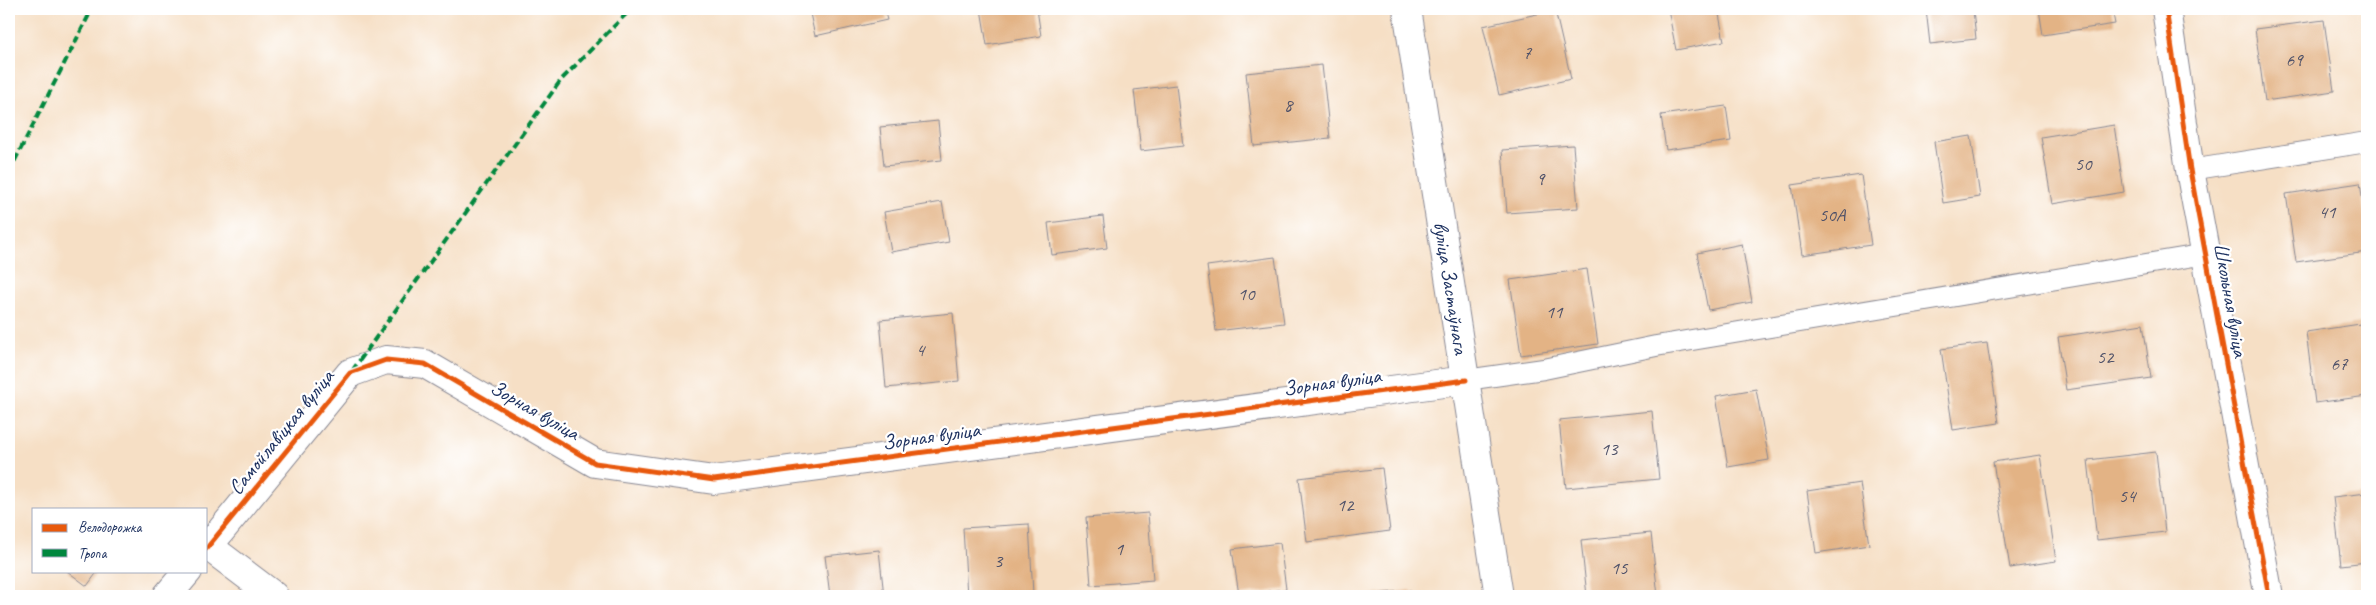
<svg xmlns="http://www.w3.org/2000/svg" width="2376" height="605" font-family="Caveat,sans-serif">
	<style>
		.building { fill: #e3b385 }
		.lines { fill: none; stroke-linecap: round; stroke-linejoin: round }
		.service-casing { stroke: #888792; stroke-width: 22 }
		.minor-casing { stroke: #888792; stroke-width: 30 }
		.tertiary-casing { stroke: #888792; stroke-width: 30 }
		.service { stroke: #fff; stroke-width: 20 }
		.minor { stroke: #fff; stroke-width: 28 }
		.tertiary { stroke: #fff; stroke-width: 28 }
		.quiet { stroke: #00873e; stroke-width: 4; stroke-dasharray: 8 4; stroke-linecap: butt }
		.cycleway-casing { stroke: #fff; stroke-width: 8 }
		.cycleway { stroke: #e8590c; stroke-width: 5 }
		.labels { text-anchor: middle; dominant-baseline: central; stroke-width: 4.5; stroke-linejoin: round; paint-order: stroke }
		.number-label { font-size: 19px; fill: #4d5068 }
		.street-label { font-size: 21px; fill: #1b2f5e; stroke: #fff }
	</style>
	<rect width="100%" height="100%" fill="#fff"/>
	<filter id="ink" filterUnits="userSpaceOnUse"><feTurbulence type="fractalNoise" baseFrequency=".02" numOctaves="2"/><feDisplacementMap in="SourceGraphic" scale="10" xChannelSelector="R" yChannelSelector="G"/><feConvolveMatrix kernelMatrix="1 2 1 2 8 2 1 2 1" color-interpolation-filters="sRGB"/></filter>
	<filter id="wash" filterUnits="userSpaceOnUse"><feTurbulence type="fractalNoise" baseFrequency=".0096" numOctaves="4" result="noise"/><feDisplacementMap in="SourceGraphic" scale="20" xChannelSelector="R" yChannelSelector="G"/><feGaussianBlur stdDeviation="1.12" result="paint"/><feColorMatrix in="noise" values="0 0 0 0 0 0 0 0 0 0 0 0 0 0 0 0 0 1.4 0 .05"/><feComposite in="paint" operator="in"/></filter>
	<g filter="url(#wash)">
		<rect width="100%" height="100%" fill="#f6dfc5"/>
		<g id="blocks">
			<path class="building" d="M809,9H884L887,20L815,36Z
				M981,9H1037L1041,36L987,45Z
				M1668,9H1718L1724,41L1676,50Z
				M1926,9H1973L1976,39L1930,44Z
				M2039,9H2112L2115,24L2043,35Z
				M1555,10L1571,79L1499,95L1483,26Z
				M2324,20L2334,91L2265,101L2255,29Z
				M1322,65L1330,138L1254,146L1246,73Z
				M1176,85L1183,146L1141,151L1134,90Z
				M1726,106L1731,141L1666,150L1661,115Z
				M938,121L942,160L884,166L880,127Z
				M2114,125L2124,192L2052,204L2041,137Z
				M1971,136L1980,197L1943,203L1934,142Z
				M1573,145L1578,208L1507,213L1502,150Z
				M1861,175L1871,245L1802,255L1792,185Z
				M2360,183L2367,231V252L2296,262L2286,194Z
				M942,202L949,242L891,252L884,212Z
				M1103,216L1107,248L1052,255L1048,223Z
				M1742,244L1752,302L1708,310L1697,253Z
				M1275,257L1284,323L1216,331L1207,266Z
				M1587,269L1598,344L1521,355L1510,280Z
				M953,313L959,381L886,388L880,320Z
				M2367,323V396L2315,403L2306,332Z
				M2143,324L2151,378L2066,390L2058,337Z
				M1987,343L1999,423L1953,430L1941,349Z
				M1756,389L1769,460L1728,467L1716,396Z
				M1652,411L1659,479L1566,488L1559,420Z
				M2156,452L2165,532L2097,540L2088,460Z
				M2040,455L2056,561L2010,568L1993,462Z
				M1382,468L1390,531L1307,542L1299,478Z
				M1860,483L1869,545L1816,553L1807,491Z
				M2367,493V562L2341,565L2333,497Z
				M1148,513L1153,580L1091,585L1086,518Z
				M1029,524L1033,594L967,596L963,528Z
				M1651,533L1658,596H1587L1581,540Z
				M1280,543L1286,589L1239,595L1232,549Z
				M879,550L884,596H830L825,556Z
				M67,571H98L87,586Z
				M1411,590L1412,596H1367V595Z"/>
		</g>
	</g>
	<g filter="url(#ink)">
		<use href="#blocks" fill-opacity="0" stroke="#888792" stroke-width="1"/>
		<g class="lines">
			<g class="service-casing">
				<path id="service" d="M2190,170L2367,142
					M1466,380L1544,369L1656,346L2206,254"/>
			</g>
			<g class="minor-casing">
				<path id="minor" d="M1407,9L1499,596
					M208,546L274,596
					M206,549L350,373L386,360L425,364L595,463L714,480L1466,380
					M167,596L188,571"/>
			</g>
			<g class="tertiary-casing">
				<path id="tertiary" d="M2166,9L2190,170L2269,596"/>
			</g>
			<use href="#service" class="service"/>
			<use href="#minor" class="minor"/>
			<use href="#tertiary" class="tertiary"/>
			<path class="quiet" d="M9,172L92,9
				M352,371L561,80L631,9"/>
			<g class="cycleway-casing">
				<path id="cycleway" d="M2166,9L2190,170L2269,596
					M206,549L350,373L386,360L425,364L595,463L714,480L1466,380"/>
			</g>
			<use href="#cycleway" class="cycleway"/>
		</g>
	</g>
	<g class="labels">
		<g class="number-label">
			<text x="1527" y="53">7</text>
			<text x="2294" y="60">69</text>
			<text x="1288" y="105">8</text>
			<text x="2083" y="164">50</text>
			<text x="1540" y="179">9</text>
			<text x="2327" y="212">41</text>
			<text x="1832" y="215">50А</text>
			<text x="1246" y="294">10</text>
			<text x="1554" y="312">11</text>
			<text x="920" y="350">4</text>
			<text x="2105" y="357">52</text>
			<text x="2339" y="364">67</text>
			<text x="1609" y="449">13</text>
			<text x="2127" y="496">54</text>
			<text x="1345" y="505">12</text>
			<text x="1119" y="549">1</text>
			<text x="998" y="561">3</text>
			<text x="1619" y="568">15</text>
		</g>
		<g class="street-label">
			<text transform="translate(1451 288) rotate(81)">вуліца Застаўнага</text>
			<text transform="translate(2231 300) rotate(80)">Школьная вуліца</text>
			<text transform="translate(1332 382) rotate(-8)">Зорная вуліца</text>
			<text transform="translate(535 410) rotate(30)">Зорная вуліца</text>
			<text transform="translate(281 432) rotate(-51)">Самойлавіцкая вуліца</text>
			<text transform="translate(931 436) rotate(-8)">Зорная вуліца</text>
		</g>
	</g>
	<rect width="2376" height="605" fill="none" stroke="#fff" stroke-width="30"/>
	<rect x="32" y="508" width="175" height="65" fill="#ffffff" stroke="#a4acbf"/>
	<rect x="42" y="524" width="25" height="8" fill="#e8590c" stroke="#a4acbf"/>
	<text x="78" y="532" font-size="15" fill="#1b2f5e">Велодорожка</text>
	<rect x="42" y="549" width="25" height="8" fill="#00873e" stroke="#a4acbf"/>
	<text x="78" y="558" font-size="15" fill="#1b2f5e">Тропа</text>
</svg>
